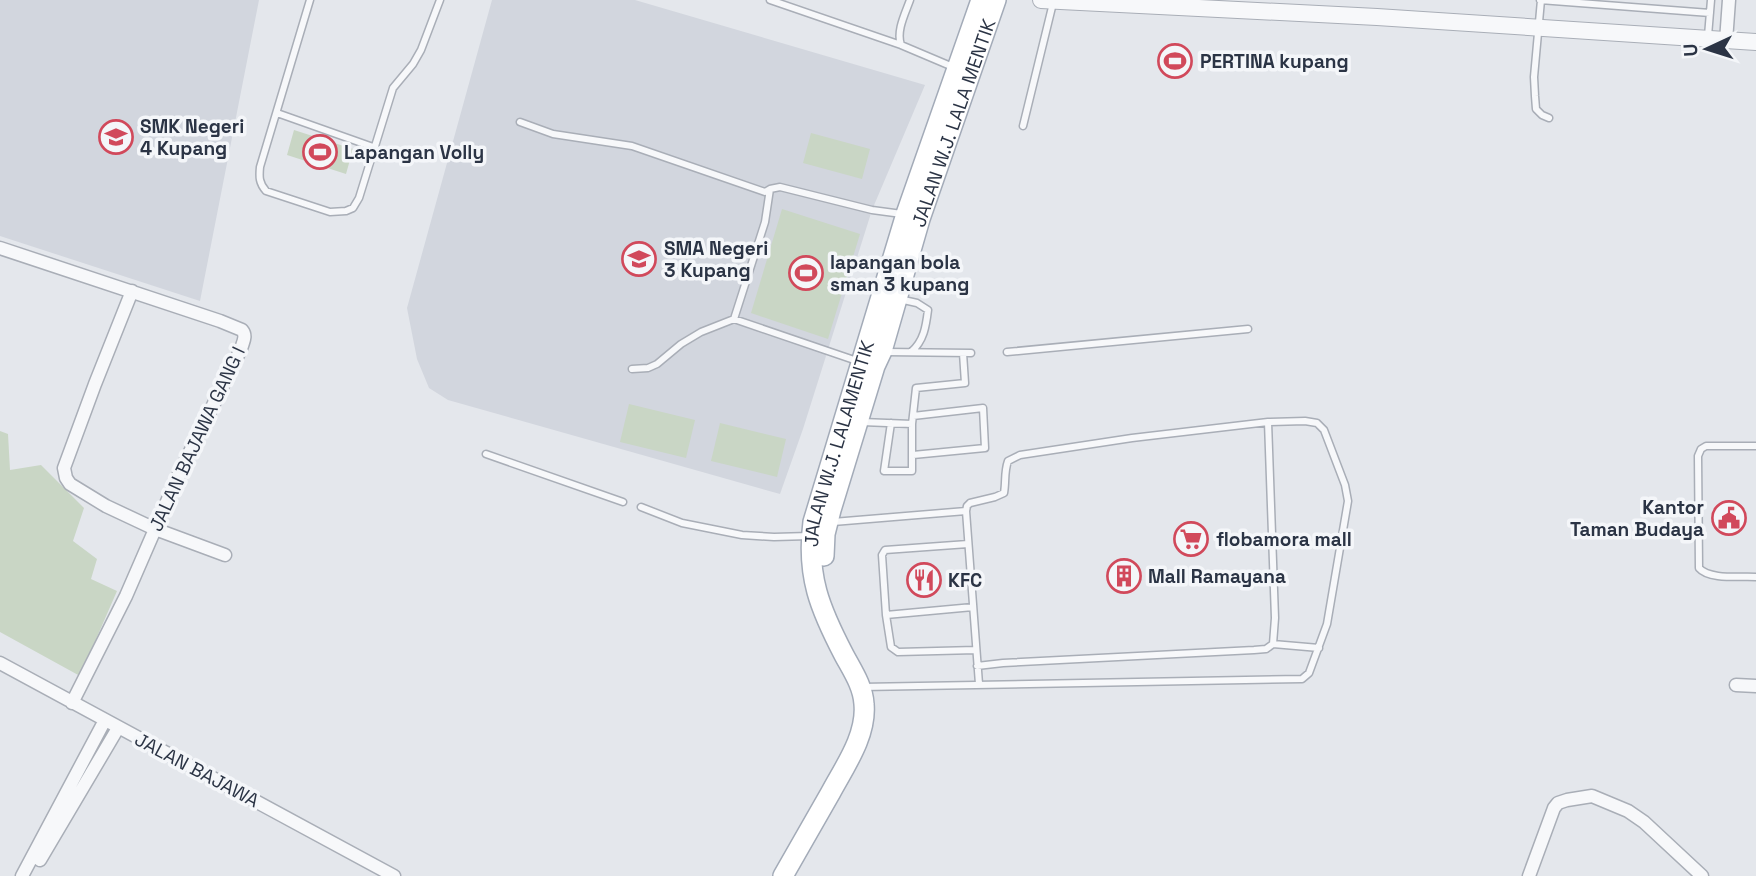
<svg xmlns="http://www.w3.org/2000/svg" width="1756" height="876" font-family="'Space Grotesk',sans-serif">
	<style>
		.built { fill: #d2d6de }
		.green { fill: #c9d6c5 }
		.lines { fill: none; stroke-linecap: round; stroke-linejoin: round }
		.service-casing { stroke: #a9aeb7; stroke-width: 9 }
		.minor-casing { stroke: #a9aeb7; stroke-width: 15 }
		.tertiary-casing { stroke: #a9aeb7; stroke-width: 18 }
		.primary-casing { stroke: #a3abb8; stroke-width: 22 }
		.service { stroke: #f7f8fa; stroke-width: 6 }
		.minor { stroke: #f7f8fa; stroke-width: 12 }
		.tertiary { stroke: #f7f8fa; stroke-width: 16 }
		.primary { stroke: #fff; stroke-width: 19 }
		.labels { text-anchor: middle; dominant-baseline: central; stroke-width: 7; stroke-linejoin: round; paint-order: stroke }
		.poi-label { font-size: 19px; font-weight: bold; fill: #2b3445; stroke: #f4f6f9; text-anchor: start }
		.street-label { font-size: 19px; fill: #2b3445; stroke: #f4f6f9 }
	</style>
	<rect width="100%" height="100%" fill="#e4e7ec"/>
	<path class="built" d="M0,0H259L200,301L0,236Z
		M492,0H635L925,85L872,210L803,429L780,494L448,400L429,388L417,359L407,308Z"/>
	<path class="green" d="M294,130L353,149L346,174L287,155Z
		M811,133L870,149L862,179L803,163Z
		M782,209L860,234L828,339L751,313Z
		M629,404L695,420L686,458L620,442Z
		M720,423L786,439L777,477L711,461Z
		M0,431L8,434L10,470L41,465L84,508L73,541L97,559L91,579L117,591L80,676L0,632Z"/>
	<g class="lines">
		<g class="service-casing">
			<path id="service" d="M310,0L260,167C259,177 259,183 266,191L330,212L346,211L353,208L359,198L393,88L413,64L421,50L440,0
				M770,0L901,45
				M910,0C905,14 896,31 901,45L953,67
				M1540,0L1710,13
				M1541,0L1534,77L1535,96L1536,109L1542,115L1549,118
				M1708,36L1711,0
				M277,113L373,147
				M520,122L553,134L632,146L765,192L770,189L780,187L872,210L902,214
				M1023,126L1053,3
				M899,299L917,303L928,310C926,326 924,341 911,352
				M734,319L765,222L770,189
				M886,352L971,353
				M1007,352L1248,329
				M632,369L648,368L657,364L681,344L701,332L734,319L860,362
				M862,422L912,424L916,388L965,383L963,353
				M891,423L884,471H912V424
				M1756,446H1706L1701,449L1698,456L1699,568C1709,580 1741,576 1756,577
				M486,454L623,502
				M913,455L985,448L983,408L913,416
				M641,507L682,523L742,535L774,537L809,536
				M833,522L966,511
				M968,544L885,550L882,555L886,615L891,647L898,652L976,650
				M886,615L973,607
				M1273,644L1319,648
				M977,666L1003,663L1254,650L1266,649L1273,644L1275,618L1268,422
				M862,687L1302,679L1309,673L1327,624L1348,501L1345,485L1324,430L1317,423L1305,421L1268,422L1132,438L1020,455L1008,461C1004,472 1006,482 1004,493L995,497L970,503L967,506L966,511L979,684"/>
		</g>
		<g class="minor-casing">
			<path id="minor" d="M1726,41L1729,0
				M0,248L220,321L242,330C247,336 243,342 241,349L179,474L126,596L72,703
				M132,291L95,384L64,468L66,478L70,484L106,506L155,529L225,555
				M0,663L394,876
				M1736,685L1756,686
				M40,860L118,728
				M22,876L105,720
				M1529,876L1554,808L1558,803L1567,800L1592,796L1628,811L1644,822L1702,876"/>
		</g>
		<g class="tertiary-casing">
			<path id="tertiary" d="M1041,0L1377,17L1756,42"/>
		</g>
		<g class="primary-casing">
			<g id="primary">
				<path id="s1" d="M824,556L825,534L831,510L875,366L882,351L920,219L996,0"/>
				<path id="s2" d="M783,876C799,848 815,820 831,792C845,766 867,735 864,704C863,686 852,670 844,655C820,609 806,576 813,522L906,214L981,0"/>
			</g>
		</g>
		<use href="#service" class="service"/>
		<use href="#minor" class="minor"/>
		<use href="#tertiary" class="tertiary"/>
		<use href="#primary" class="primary"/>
	</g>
	<defs>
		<g id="stadium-ring" transform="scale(1.75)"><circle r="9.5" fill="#f4f6f9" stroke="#d1495b" stroke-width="1.5"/><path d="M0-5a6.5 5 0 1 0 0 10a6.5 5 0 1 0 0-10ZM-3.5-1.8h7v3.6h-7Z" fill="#d1495b"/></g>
		<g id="school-ring" transform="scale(1.75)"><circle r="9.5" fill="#f4f6f9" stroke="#d1495b" stroke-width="1.5"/><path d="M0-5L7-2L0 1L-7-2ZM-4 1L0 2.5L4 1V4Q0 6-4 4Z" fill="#d1495b"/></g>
		<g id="civic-ring" transform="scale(1.75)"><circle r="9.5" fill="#f4f6f9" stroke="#d1495b" stroke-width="1.5"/><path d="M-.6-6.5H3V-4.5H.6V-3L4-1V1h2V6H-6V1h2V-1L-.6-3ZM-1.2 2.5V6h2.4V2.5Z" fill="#d1495b"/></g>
		<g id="supermarket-ring" transform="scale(1.75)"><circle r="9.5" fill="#f4f6f9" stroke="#d1495b" stroke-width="1.5"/><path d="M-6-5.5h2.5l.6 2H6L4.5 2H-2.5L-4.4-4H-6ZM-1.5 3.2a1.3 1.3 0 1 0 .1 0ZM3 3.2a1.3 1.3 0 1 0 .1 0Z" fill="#d1495b"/></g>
		<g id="building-ring" transform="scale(1.75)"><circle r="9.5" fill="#f4f6f9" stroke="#d1495b" stroke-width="1.5"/><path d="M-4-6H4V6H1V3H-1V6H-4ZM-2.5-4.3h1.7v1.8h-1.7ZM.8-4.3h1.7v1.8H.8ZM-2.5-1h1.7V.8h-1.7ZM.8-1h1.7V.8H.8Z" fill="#d1495b"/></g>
		<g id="restaurant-ring" transform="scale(1.75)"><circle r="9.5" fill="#f4f6f9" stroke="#d1495b" stroke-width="1.5"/><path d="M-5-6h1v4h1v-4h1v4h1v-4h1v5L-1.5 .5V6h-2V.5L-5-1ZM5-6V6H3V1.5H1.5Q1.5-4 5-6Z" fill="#d1495b"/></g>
	</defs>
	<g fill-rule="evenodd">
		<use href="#stadium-ring" x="1175" y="61"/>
		<use href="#school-ring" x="116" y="137"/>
		<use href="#stadium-ring" x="320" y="152"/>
		<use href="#school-ring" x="639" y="259"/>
		<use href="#stadium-ring" x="806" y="273"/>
		<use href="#civic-ring" x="1729" y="518"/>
		<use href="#supermarket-ring" x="1191" y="539"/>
		<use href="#building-ring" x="1124" y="576"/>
		<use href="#restaurant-ring" x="924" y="580"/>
	</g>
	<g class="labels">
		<g class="poi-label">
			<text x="1200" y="61">PERTINA kupang</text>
			<text x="140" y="126">SMK Negeri<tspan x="140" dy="22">4 Kupang</tspan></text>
			<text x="344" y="152">Lapangan Volly</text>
			<text x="664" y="248">SMA Negeri<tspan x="664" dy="22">3 Kupang</tspan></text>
			<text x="830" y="262">lapangan bola<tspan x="830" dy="22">sman 3 kupang</tspan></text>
			<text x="1704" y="507" text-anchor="end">Kantor<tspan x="1704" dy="22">Taman Budaya</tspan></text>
			<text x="1216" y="539">flobamora mall</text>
			<text x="1148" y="576">Mall Ramayana</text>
			<text x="948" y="580">KFC</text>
		</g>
		<g class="street-label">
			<text stroke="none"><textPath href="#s1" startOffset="453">JALAN W.J. LALA MENTIK</textPath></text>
			<text transform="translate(197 439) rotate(-65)">JALAN BAJAWA GANG I</text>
			<text stroke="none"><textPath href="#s2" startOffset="467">JALAN W.J. LALAMENTIK</textPath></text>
			<text transform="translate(197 770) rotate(28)">JALAN BAJAWA</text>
		</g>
	</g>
	<g transform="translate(1707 49) rotate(266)" stroke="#f4f6f9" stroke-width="5" paint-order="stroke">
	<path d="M0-5L12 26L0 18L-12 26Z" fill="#2b3445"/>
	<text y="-10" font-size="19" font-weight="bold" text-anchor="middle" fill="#2b3445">U</text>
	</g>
</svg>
